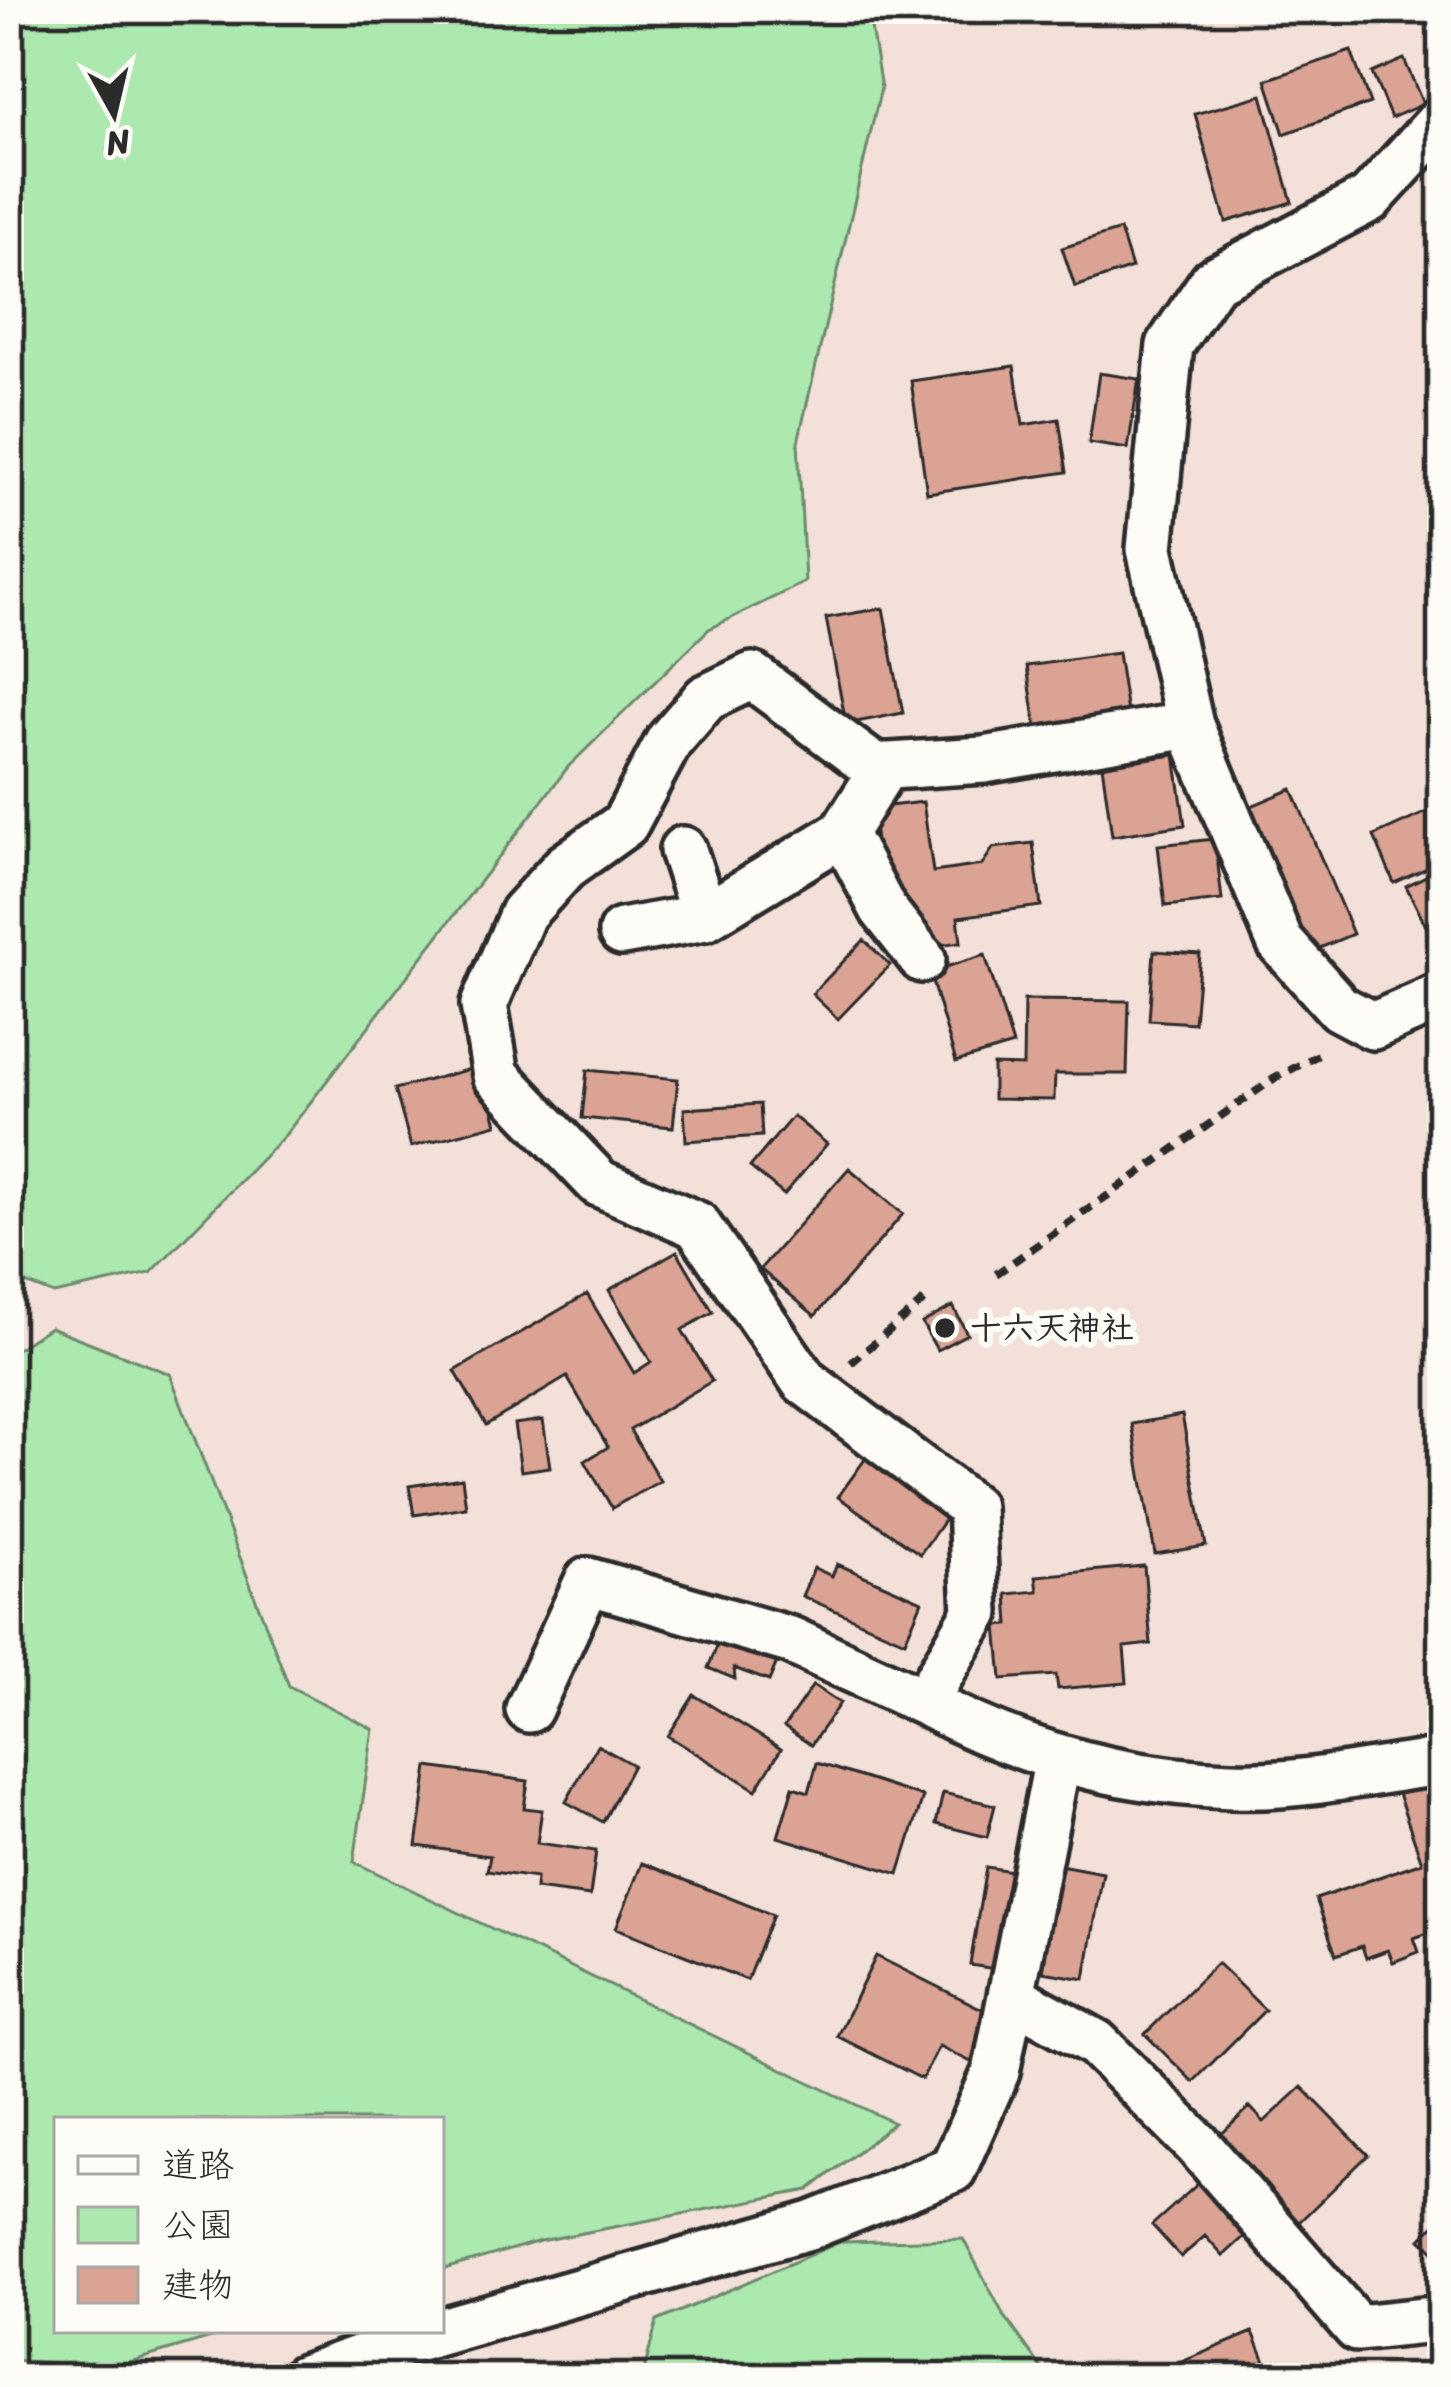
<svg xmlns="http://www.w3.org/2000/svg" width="1451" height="2387" font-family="Sriracha,'Klee One',sans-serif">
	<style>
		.green { fill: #ace9af; stroke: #6c8a6d; stroke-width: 3 }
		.building { fill: #dba394; stroke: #2b2b2b; stroke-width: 3 }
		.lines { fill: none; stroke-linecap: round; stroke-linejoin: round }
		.street-casing { stroke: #2b2b2b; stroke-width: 54 }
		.path { stroke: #2b2b2b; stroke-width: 8; stroke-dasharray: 12 9; stroke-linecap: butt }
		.street { stroke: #fdfcf7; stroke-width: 45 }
		.poi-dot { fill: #2b2b2b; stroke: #fdfcf7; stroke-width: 4.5 }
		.labels { text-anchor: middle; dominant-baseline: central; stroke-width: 12; stroke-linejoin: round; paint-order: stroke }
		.poi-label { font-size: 33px; font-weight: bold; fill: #2b2b2b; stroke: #fdfcf7; text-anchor: start }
	</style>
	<rect width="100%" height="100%" fill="#f3e1d9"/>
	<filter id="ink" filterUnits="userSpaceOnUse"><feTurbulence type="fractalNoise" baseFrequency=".00833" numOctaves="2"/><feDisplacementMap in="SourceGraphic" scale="24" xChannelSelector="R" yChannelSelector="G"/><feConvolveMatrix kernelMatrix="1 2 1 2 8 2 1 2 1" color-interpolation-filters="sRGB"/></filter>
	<g filter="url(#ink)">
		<path class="green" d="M9,9H868L881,88L798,442L805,582L709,629L568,767L286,1134L151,1273L54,1294L9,1277Z
			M50,1327L170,1374L289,1686L373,1729L354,1862L894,2123L809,2190L540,2241L441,2270V2120H57V2330H238L113,2367L9,2360V1354Z
			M963,2239L1003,2314L1049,2378H642L657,2321L840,2242Z"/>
		<path class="building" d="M1351,51L1370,103L1284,134L1266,80Z
			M1404,59L1423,104L1391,118L1372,73Z
			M1262,95L1292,202L1226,222L1195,114Z
			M1120,230L1132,268L1075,287L1062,248Z
			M1014,366L1023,425L1059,419L1067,472L927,493L911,381Z
			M1099,373L1139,379L1128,449L1089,443Z
			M883,608L903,713L846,724L826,618Z
			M1118,653L1128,719L1037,733L1027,666Z
			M1175,755L1185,825L1112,836L1102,765Z
			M1292,789L1353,934L1308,953L1249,807Z
			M923,802L933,872L982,865L993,848L1033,843L1041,906L958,917L961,942L923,947L881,885L872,808Z
			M1436,808L1442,821V848L1435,852L1440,862L1394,883L1374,836Z
			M1215,839L1222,900L1165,906L1158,845Z
			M1442,868V928L1430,934L1406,886Z
			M864,940L890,965L838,1019L812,994Z
			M1154,951L1200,954L1194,1023L1149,1020Z
			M985,955L1013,1045L956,1062L929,972Z
			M1024,1000L1129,1001L1127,1074H1055L1054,1100L993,1099V1065L1023,1066Z
			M481,1066L497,1124L411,1147L395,1089Z
			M587,1070L678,1079L673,1127L582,1118Z
			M760,1104L762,1136L686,1141L684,1109Z
			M793,1116L827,1144L784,1195L750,1167Z
			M849,1168L903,1214L815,1316L760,1269Z
			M677,1251L713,1312L682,1330L712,1381L630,1430L660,1481L612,1508L585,1461L608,1447L567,1377L486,1425L455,1371L587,1294L634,1373L651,1362L609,1290Z
			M953,1306L967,1334L937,1350L922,1323Z
			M1182,1415L1206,1546L1155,1554L1132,1424Z
			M543,1420L550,1467L521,1471L514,1424Z
			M871,1451L953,1508L920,1554L838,1497Z
			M462,1478L466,1507L414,1515L409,1486Z
			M837,1564L922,1601L905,1641L802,1596L814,1568L832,1576Z
			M1144,1566L1151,1644L1124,1647L1127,1683L1058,1689L1056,1675L1002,1679L997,1626L1009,1625L1007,1594L1038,1591L1036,1576Z
			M722,1634L779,1657L769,1681L734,1668L735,1679L708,1668Z
			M813,1685L840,1703L811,1745L784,1727Z
			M694,1695L781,1749L756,1790L668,1736Z
			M597,1745L633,1765L603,1822L566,1802Z
			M817,1763L923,1797L899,1874L778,1837L793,1787L809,1792Z
			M428,1767L528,1781L524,1808L542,1810L537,1843L596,1851L590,1896L535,1889L536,1878L487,1871L490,1856L417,1846Z
			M1442,1771V1941L1437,1943L1434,1931L1414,1938L1419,1952L1393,1962L1388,1950L1366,1958L1362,1946L1336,1955L1316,1899L1422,1862L1396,1788Z
			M943,1793L995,1805L987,1837L936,1824Z
			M642,1863L773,1915L747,1980L616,1928Z
			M1060,1865L1103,1873L1085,1979L1043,1972Z
			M986,1867L1018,1872L1002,1970L970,1965Z
			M876,1956L994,2015L971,2062L939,2046L922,2079L837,2036Z
			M1217,1963L1265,2010L1193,2082L1145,2034Z
			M1302,2087L1368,2155L1292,2229L1210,2145L1250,2107L1264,2122Z
			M1200,2182L1247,2234L1223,2256L1205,2236L1181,2257L1152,2225Z
			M1442,2217V2259L1421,2239Z
			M1253,2332L1272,2378H1155L1153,2374Z"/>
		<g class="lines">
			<g class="street-casing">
				<path id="street" d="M1442,119L1369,199L1213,281L1170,345L1150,549L1190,725L1280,942L1339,1008L1373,1026L1442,996
					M1190,725L984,760L874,767L752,676L706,698L669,741L625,824L565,867L523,913L484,1005L496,1075L599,1183L697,1225L804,1381L971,1507L976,1613L924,1702C1019,1753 1124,1782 1232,1785C1300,1788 1374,1770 1442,1762
					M843,833L883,909L922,959
					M683,850L705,917
					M622,932L705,917L843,833L885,766
					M529,1709L588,1581L790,1640L924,1702
					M1011,1996L1096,2043L1197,2144L1357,2328L1442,2319
					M304,2378L418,2338L812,2225L953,2169L996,2072L1058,1758"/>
			</g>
			<path class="path" d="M996,1274L1275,1078L1324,1052
				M851,1363L925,1300"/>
			<use href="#street" class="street"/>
		</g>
	</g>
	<circle class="poi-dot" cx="945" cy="1328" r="12"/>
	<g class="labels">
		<g class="poi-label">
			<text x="969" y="1328">十六天神社</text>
		</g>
	</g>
	<rect width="1451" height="2387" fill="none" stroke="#fdfcf7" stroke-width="48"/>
	<rect x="24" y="24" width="1403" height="2339" fill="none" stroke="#2b2b2b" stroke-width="4.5" filter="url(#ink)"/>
	<rect x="54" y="2117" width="390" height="216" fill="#fdfcf7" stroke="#a9a8a5" stroke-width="3"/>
	<rect x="78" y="2156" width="60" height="18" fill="#fdfcf7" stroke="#a9a8a5" stroke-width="3"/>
	<text x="162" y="2177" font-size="36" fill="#2b2b2b">道路</text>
	<rect x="78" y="2207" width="60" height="36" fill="#ace9af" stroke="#a9a8a5" stroke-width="3"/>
	<text x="162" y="2237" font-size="36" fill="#2b2b2b">公園</text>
	<rect x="78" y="2267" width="60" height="36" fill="#dba394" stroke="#a9a8a5" stroke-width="3"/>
	<text x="162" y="2297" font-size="36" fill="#2b2b2b">建物</text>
	<g transform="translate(114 114) rotate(172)" stroke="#fdfcf7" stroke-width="9" paint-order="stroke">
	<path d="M0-9L21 45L0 30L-21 45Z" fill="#2b2b2b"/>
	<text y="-18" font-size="33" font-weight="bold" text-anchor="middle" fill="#2b2b2b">N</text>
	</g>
</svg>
